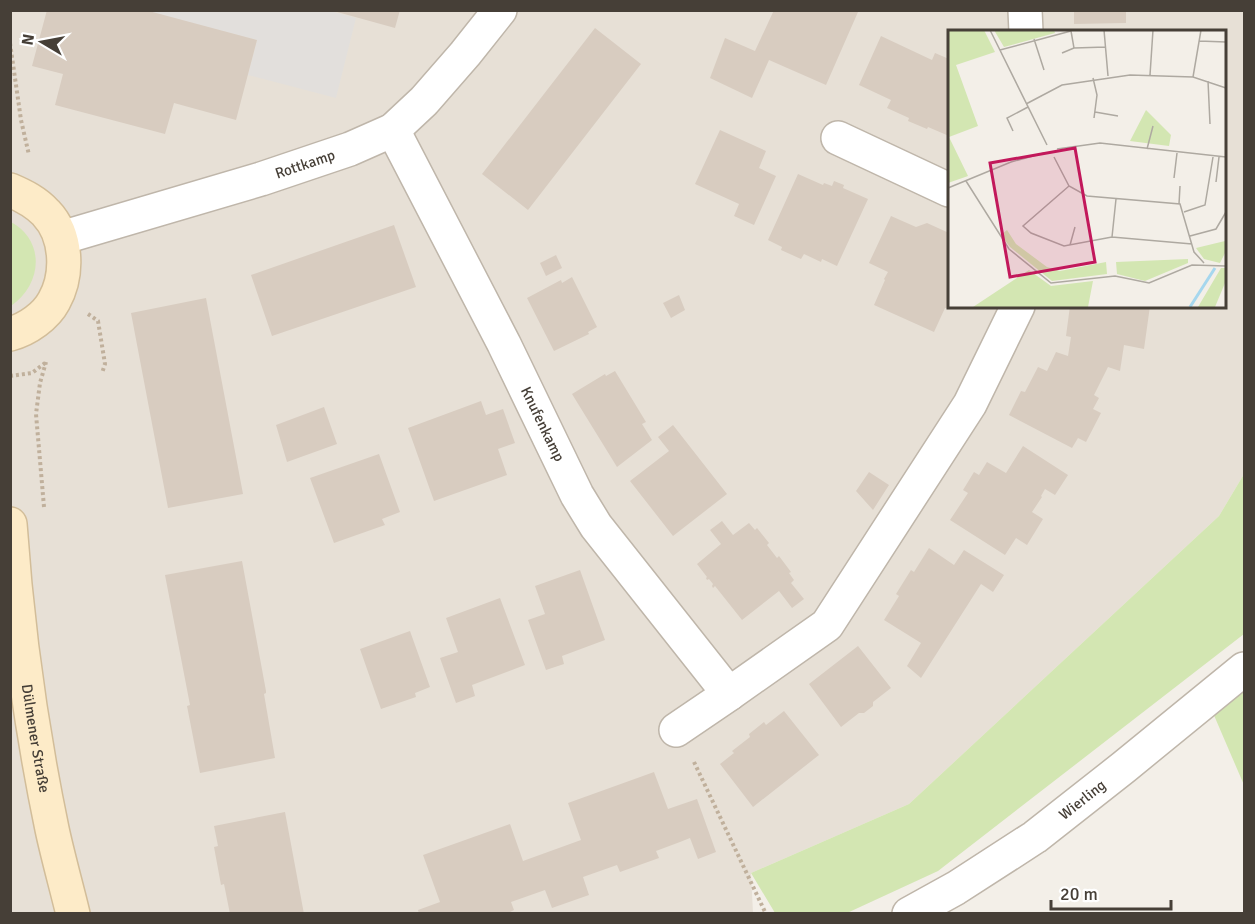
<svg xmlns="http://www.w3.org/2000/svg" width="1255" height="924" font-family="Signika,sans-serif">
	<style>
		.residential { fill: #e7e0d6; fill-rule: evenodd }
		.green { fill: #d3e6b2 }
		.parking { fill: #e2dfdc }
		.building { fill: #d8ccc0 }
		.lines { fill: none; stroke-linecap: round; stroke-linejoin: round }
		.street-casing { stroke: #bfb6aa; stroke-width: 36 }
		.secondary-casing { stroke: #d2bd99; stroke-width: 36 }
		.path { stroke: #c0b09c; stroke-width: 4; stroke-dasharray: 3 3; stroke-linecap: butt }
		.street { stroke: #fff; stroke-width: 33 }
		.secondary { stroke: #fdebc8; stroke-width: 33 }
		.labels { text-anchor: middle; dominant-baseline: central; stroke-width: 4.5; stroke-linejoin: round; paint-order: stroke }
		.street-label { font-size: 15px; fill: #463f37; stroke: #fff }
		.inset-river { fill: none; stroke: #a6d7ee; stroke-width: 3 }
		.inset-road { fill: none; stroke: #aea9a1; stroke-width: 1.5 }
		.view { fill: #c2185b; fill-opacity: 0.15; stroke: #c2185b; stroke-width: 3 }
		.inset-edge { fill: none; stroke: #463f37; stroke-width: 3 }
	</style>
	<rect width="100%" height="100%" fill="#f3efe8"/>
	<path class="residential" d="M10,11H1244V474L1219,516L909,804L751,873L753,913H11ZM949,32H1224V306H949Z"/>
	<path class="green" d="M11,222C46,241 42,285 11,306Z
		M1244,474V634L938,871L847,913H775L751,873L909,804L1219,516Z
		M1244,690V785L1213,713Z"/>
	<path class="parking" d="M327,10L356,18L336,98L248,75L257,40L145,11Z"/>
	<path class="building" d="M47,10H145L257,40L236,120L174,103L165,134L55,105L63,74L32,66Z
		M330,10H400L395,28Z
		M774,10H854L858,12L826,85L769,60L752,98L710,78L725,38L755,51Z
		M1074,10H1126V23L1074,24Z
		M595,28L641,64L528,210L482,174Z
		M881,36L932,60L935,53L949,59V136L928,127L927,129L908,121L909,118L887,108L891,100L859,85Z
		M720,130L766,151L759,168L776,176L754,225L734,216L739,204L695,184Z
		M798,174L823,185L824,183L832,186L834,181L844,185L843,188L868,199L837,266L822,259L821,262L804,254L801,259L781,250L782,247L768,240Z
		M891,216L916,227L927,223L949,233V303L947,308H945L934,332L874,305L885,280L884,279L888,272L869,263Z
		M394,225L416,287L272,336L251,275Z
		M556,255L562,268L546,276L540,263Z
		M572,277L597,327L588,332L589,334L554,351L527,298L561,280L562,283Z
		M679,295L685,310L671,318L663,303Z
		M206,298L243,494L168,508L131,313Z
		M1070,306H1150L1144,349L1124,345L1120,371L1108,367L1094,395L1099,398L1093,409L1101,413L1086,442L1078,438L1072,448L1009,415L1021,391L1025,392L1038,367L1047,371L1056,352L1068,356L1071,337L1066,336Z
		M615,371L646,422L642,424L652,440L617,467L572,394L605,374L606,376Z
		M481,401L486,415L503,409L515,443L498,449L507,475L434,501L408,428Z
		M324,407L337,444L287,462L276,425Z
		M673,425L727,494L673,536L630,481L669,451L658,437Z
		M1023,446L1068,475L1055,495L1045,489L1041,496L1042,497L1032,512L1043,519L1027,545L1016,538L1005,555L950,520L968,493L963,490L974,472L979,475L987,462L1006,473Z
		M379,454L400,512L382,519L385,525L334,543L310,478Z
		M869,472L889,485L873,510L856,491Z
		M722,521L733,535L749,523L755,530L757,528L769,543L767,545L777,558L779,556L791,572L789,573L794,580L791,583L804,599L792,608L779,591L742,620L715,586L713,588L712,586L713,584L709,579L707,580L706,578L707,577L697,564L721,544L710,530Z
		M929,548L954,565L964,550L1004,575L993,592L981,584L921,678L907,666L921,643L884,620L899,596L896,594L911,570L914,572Z
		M242,561L266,691V693L264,694L275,758L200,773L187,706L190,705L165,575Z
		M580,570L605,640L562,656L564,664L546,670L528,620L545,614L535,586Z
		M500,598L525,665L472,685L475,696L456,703L440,658L458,652L446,618Z
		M410,631L430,687L415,693L416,697L381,709L360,649Z
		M858,646L891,688L873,702V706L864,713H859L841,727L809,684Z
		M784,711L819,755L753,807L720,764L734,753L732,751L750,737L749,734L764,722L766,725Z
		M654,772L668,809L697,799L716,852L698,859L690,838L680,842L656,851L659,858L620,872L617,865L583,877L589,895L552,908L545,890L511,902L514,910L506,914H419L418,910L440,902L423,855L510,824L523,861L581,840L568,803Z
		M285,812L304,914H230L224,884L221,885L214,847L218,846L214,826Z"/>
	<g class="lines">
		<g class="street-casing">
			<g id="street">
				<path d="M1025,10L1026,32"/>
				<path id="s1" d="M393,130L504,344L577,495L596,526L729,694L827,625L970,404L1018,306"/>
				<path d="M838,138L949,190"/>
				<path id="s2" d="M61,238L261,179L350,149L393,130L424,101L465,54L500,10"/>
				<path d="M676,730L729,694"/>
				<path id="s3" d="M909,914L956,888L1035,837L1124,767L1244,669"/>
			</g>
		</g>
		<g class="secondary-casing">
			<g id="secondary">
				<path d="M10,190C24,196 36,202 46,213C67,235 69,274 54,301C46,316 28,329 10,334"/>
				<path id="s4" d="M10,524C17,626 31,728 52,829C58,857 66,885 73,914"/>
			</g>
		</g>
		<path class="path" d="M10,43L21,120L29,155
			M88,314L98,321L105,364L102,373
			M10,376L32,373L45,363
			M44,507L36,414L40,383L46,362
			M694,762L766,914"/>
		<use href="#street" class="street"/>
		<use href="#secondary" class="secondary"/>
	</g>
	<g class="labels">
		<g class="street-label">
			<text stroke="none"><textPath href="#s2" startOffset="255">Rottkamp</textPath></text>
			<text stroke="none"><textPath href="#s1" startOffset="330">Knufenkamp</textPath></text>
			<text stroke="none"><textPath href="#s4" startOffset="216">Dülmener Straße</textPath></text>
			<text stroke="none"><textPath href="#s3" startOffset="208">Wierling</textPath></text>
		</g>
	</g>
	<g transform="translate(948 30)">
		<rect width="278" height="278" fill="#f3efe8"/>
		<path d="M0,0H36L47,22L8,35L30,96L1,107L20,146L0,153ZM46,0H106L107,3L56,17ZM198,80L223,105L221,116L182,111ZM59,200L68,214L99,237L112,241L158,232L159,244L104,251L62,217L53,205ZM277,211V223L272,233L256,229L248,218ZM240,229V233L197,251L169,244L168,232ZM273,238H277V253L267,277H250ZM81,240L103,256L145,251L140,277H25Z" fill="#d3e6b2"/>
		<path class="inset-river" d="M242,277L267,238"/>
		<path class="inset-road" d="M42,0L99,115M156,0L160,46M86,9L96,40M251,11L278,12M126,18L158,17M52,20L123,1L126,18L114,23M202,45L205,0M245,47L253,0M145,48L149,65L146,88M260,51L262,94M78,74L114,55L182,45L245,47L278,58M147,82L170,86M65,101L59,88L80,77M109,119L152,113L278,127M199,119L205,96M106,127L121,156L139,166L232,174L246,222L256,233M226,148L229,123M18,151L61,219L103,253L167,246L201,253L244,235L278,236M268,152L271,127M121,156L75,196L83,203L116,216L164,207L244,214M0,158L63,132L96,123M231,174L232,156M236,182L257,175L265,127M242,206L268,199L278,182M164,207L168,169M122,215L127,197"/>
		<path class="view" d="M127,118L147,232L62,247L42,133Z"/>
		<rect width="278" height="278" class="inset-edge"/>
	</g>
	<rect width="1255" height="924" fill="none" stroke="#463f37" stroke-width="24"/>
	<g transform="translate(42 42) rotate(280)" stroke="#ffffff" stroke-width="4.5" paint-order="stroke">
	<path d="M0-4.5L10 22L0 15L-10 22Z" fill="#463f37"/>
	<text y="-9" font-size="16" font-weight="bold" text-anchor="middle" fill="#463f37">N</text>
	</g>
	<path d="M1051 900v9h120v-9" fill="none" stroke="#463f37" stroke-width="3"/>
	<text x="1060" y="900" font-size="18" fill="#463f37" stroke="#ffffff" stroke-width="4.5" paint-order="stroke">20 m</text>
</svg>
